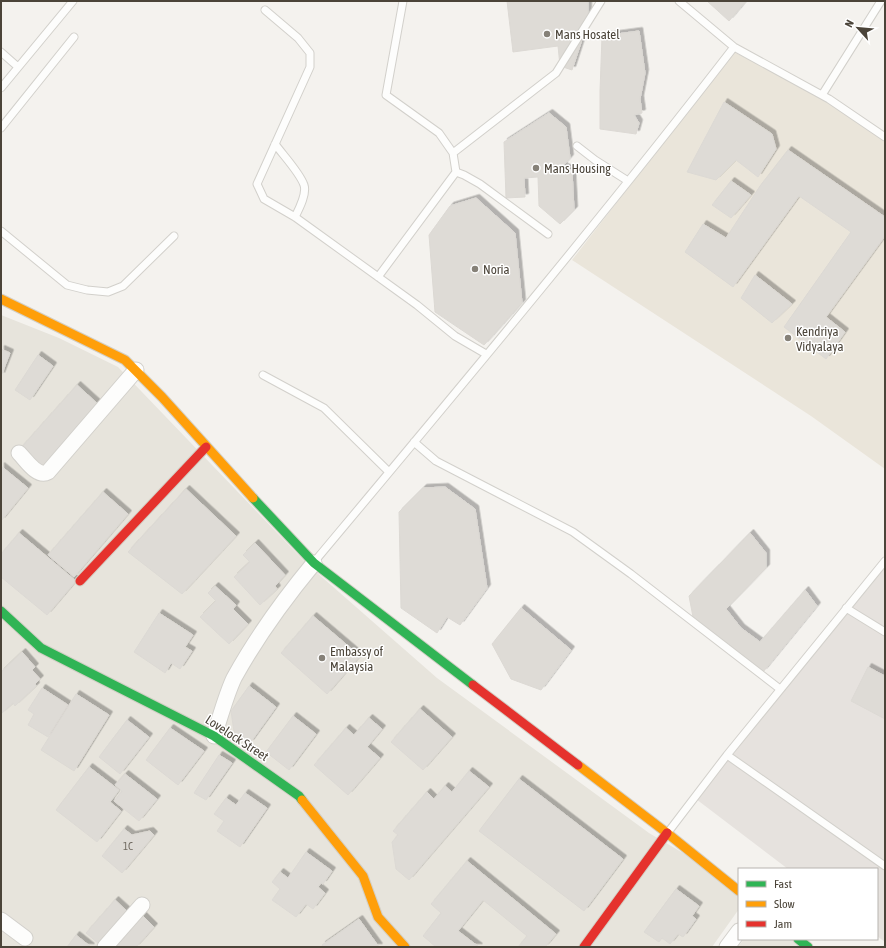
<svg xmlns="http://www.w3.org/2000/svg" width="886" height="948" font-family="'Asap Condensed',sans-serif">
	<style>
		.residential { fill: #e7e4dc }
		.industrial { fill: #e6e2de }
		.education { fill: #eae5da }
		.building { fill: #dedbd6; stroke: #dcd9d4; filter: url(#shadow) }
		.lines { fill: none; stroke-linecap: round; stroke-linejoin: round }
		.lane-casing { stroke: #d2d0cb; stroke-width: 9 }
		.street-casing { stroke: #d2d0cb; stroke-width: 17 }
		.fast-casing { stroke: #d3cfc5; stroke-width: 11 }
		.slow-casing { stroke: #d3cfc5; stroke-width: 11 }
		.jam-casing { stroke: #d3cfc5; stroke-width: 11 }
		.lane { stroke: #fdfdfc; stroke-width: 7 }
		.street { stroke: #fdfdfc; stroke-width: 15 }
		.fast { stroke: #30b455; stroke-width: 9 }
		.slow { stroke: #ff9f0a; stroke-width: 9 }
		.jam { stroke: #e5322d; stroke-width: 9 }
		.poi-dot { fill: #868178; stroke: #fff; stroke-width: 1.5 }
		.labels { text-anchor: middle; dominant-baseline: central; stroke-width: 3; stroke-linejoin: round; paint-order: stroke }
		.number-label { font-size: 11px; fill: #706a61 }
		.poi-label { font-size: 13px; fill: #4b4439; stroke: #fff; text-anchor: start }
		.street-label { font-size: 13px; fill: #4b4439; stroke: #fff }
	</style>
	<defs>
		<filter id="shadow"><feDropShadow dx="3.5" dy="-3.5" stdDeviation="0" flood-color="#0004"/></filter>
	</defs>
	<rect width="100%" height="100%" fill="#f4f2ee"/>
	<path class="residential" d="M1,315L59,338L118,367L307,564L437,678L649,833L739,886V909L712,947H1Z
		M744,939H803L811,947H738Z"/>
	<path class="industrial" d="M885,568V942L877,936V869H788L696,799Z"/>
	<path class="education" d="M734,52L821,97L885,141V469L811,416L572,260Z"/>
	<path class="building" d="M507,1H588V21L572,70L560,66L558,46L513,52Z
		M707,1H746L729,21Z
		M639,31L645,73L640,99L642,113L634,115L639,123L636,134L600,129V91L602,36Z
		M724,102L772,134L776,149L758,177L736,160L716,180L687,172Z
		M549,113L566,127L570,158L563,166L572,171L574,210L560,224L539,206L538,177L524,178L525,197L506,198L504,142Z
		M788,150L885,217V236L826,317L845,332L826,359L784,327L851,232L799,196L733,287L685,252L703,224L726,238L760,186Z
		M731,181L751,195L731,218L712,205Z
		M476,198L515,233L522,303L484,345L435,312L429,235L450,206Z
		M755,275L792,304L772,323L741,298Z
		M1,349L10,353L1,376Z
		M38,355L53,366L30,400L15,390Z
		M77,385L99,405L43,470L20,449Z
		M1,466L28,488L1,521Z
		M445,487L475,509L487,588L460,625L447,617L437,633L401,608L399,512L423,488Z
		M186,489L236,536L182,594L128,552Z
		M103,492L128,514L74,577L48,555Z
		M19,533L76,581L47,615L1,577V554Z
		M750,533L766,553V568L726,609L741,628L760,642L805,590L817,606L763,672L693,617L689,596Z
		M255,543L285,575L275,586L277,589L260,605L234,577L250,562L243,555Z
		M215,586L236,605L233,609L248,624L229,644L200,617L216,601L208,593Z
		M521,608L571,650L541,690L511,679L492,644Z
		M159,613L193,635L185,647L192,651L180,669L171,663L165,673L134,652Z
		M313,616L360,656L327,694L281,653Z
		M22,652L35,667L32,670L40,679L35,684L36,686L15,706L13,703L1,714V672Z
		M868,667L885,676V719L851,701Z
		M249,686L276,707L250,743L234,732L231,711Z
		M42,688L68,705L48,737L28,725L34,714L28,710Z
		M76,694L109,715L74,771L41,750Z
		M420,709L452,737L423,770L391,742Z
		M293,716L316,734L289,770L266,752Z
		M369,718L382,729L367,747L380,758L348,795L314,765L346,728L354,735Z
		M127,720L149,737L120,774L99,757Z
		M170,728L204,751L178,785L146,760Z
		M219,755L232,763L206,800L194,793Z
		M89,767L119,790L110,802L121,811L97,842L56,810Z
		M469,771L489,787L409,880L396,869L392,842L398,835L393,831L427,792L434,799L445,786L452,792Z
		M125,774L157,799L139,821L114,801L122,791L115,785Z
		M519,779L623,859L584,911L479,831Z
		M245,793L267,808L240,847L217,831L224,821L214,814L226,798L236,805Z
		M124,829L132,835L150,831L154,835L122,873L102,856Z
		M306,852L332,871L323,884L321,883L318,887L325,893L313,909L306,904L296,917L272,900L280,889L272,882L280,872L288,878Z
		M467,861L556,934L545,947H518L527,936L483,900L458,931L479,947H436L423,936L441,913L431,904Z
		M676,889L699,906L692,916L696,919L683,937L678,934L670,944L662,938L659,942L644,932Z
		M115,900L128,912L99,944L86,933Z
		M142,915L154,927L136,947H113Z
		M359,919L379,947H323L322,945Z
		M76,935L91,947H67Z"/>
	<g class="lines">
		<g class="lane-casing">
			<path id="lane" d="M403,1L386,95L439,133L453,153L456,172
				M679,1L734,47L829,99L885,137
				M265,10L298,38L310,53V67L257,184L264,199L295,217L417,305L455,336L486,354
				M1,52L18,67
				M1,88L73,1
				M822,95L881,1
				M1,128L74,37
				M275,144C283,155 300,173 304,185C307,194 299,209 295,217
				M577,146L595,160L628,181
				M453,153L556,73L601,1
				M1,231L67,285L87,290L108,292L123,286L174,236
				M378,277L456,172L464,175L480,184L548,234
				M263,375L324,408L389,472
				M414,442L436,461L573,532L631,574L780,689
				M315,561C457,391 599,222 734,47
				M846,608L885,632
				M727,755L885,866
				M669,831L727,755L885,561"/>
		</g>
		<g class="street-casing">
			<path id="street" d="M19,453C26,460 37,478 48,472L136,370
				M214,736C220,718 226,695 234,678C256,638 285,598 314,563
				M1,920L25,938
				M105,947L142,905
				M727,947L739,931"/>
		</g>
		<g class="fast-casing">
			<path id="fast" d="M253,498L314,563L473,685
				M1,611L41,648L214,736L299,796L302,800
				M798,939L808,947"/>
		</g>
		<g class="slow-casing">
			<path id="slow" d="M1,299L125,360L162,397L253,498
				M578,765L667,833L739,891
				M302,800L363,876L378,917L405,947"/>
		</g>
		<g class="jam-casing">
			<path id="jam" d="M80,581L206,447
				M473,685L578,765
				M584,947L667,833"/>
		</g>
		<use href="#lane" class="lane"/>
		<use href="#street" class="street"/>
		<use href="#fast" class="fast"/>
		<use href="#slow" class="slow"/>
		<use href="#jam" class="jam"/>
	</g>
	<g class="poi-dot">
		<circle cx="547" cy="34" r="4"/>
		<circle cx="536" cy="168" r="4"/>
		<circle cx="475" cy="269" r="4"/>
		<circle cx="788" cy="338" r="4"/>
		<circle cx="322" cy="658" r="4"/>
	</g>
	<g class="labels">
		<g class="number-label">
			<text x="128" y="846">1C</text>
		</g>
		<g class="poi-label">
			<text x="555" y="34">Mans Hosatel</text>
			<text x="544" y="168">Mans Housing</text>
			<text x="483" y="269">Noria</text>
			<text x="796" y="331">Kendriya<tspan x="796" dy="15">Vidyalaya</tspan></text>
			<text x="330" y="651">Embassy of<tspan x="330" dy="15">Malaysia</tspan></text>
		</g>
		<g class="street-label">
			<text transform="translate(237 738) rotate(33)">Lovelock Street</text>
		</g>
	</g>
	<rect width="886" height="948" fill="none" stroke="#4b4439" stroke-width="4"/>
	<rect x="738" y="868" width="140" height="72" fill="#ffffff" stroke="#b7b4b0"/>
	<rect x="746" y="881" width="20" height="6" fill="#30b455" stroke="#b7b4b0"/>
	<text x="774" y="888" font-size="12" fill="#4b4439">Fast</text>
	<rect x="746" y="901" width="20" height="6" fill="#ff9f0a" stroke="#b7b4b0"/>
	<text x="774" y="908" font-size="12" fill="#4b4439">Slow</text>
	<rect x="746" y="921" width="20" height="6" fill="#e5322d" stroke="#b7b4b0"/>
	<text x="774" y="928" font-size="12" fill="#4b4439">Jam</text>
	<g transform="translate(858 28) rotate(297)" stroke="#ffffff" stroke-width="3" paint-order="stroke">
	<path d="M0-3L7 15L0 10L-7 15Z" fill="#4b4439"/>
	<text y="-6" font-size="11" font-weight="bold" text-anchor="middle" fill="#4b4439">N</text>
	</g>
</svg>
